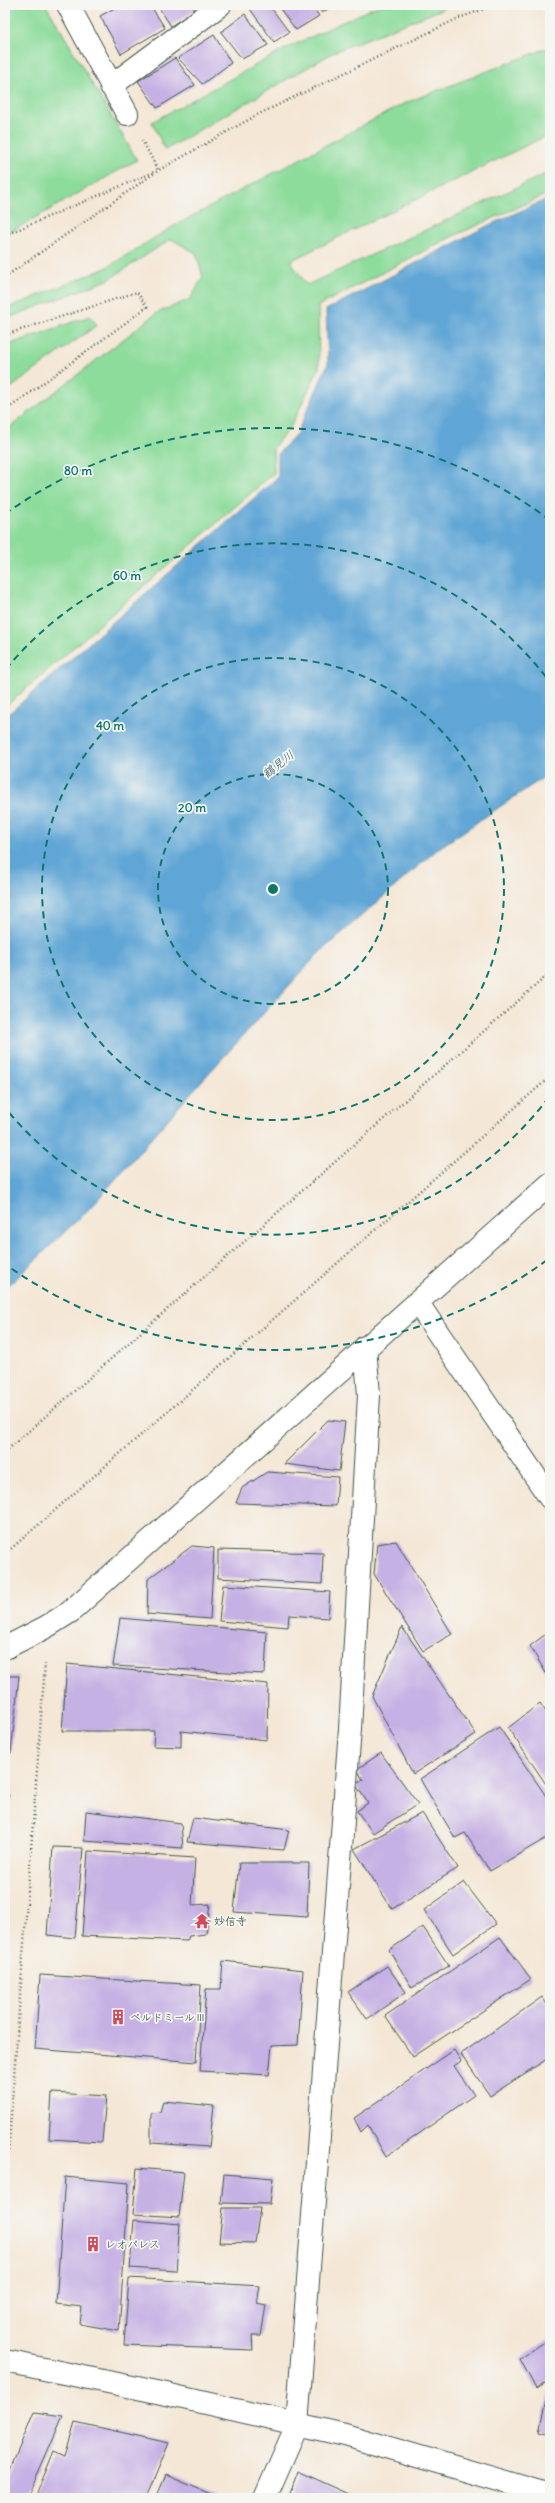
<svg xmlns="http://www.w3.org/2000/svg" width="555" height="2503" font-family="Delius,'Klee One',sans-serif">
	<style>
		.green { fill: #8ddc9b; stroke: #568c68 }
		.water { fill: #5fa5d5; stroke: #3f7184 }
		.building { fill: #c6b1e4 }
		.lines { fill: none; stroke-linecap: round; stroke-linejoin: round }
		.minor-casing { stroke: #3f564c; stroke-width: 24 }
		.path { stroke: #3f564c; stroke-width: 2.5; stroke-dasharray: 1 3; stroke-linecap: butt }
		.minor { stroke: #fff; stroke-width: 22 }
		.ring { fill: none; stroke: #0f766e; stroke-width: 2; stroke-dasharray: 7 5 }
		.labels { text-anchor: middle; dominant-baseline: central; stroke-width: 3.5; stroke-linejoin: round; paint-order: stroke }
		.poi-label { font-size: 11px; fill: #1f3d34; stroke: #f6f6f2; text-anchor: start }
		.water-label { font-size: 12px; font-style: italic; fill: #325c64; stroke: #f6f6f2 }
		.centre { fill: #0f766e; stroke: #f6f6f2; stroke-width: 2 }
		.ring-label { font-size: 12px; text-anchor: middle; font-weight: bold; fill: #0f766e; stroke: #f6f6f2; stroke-width: 3.5; stroke-linejoin: round; paint-order: stroke }
	</style>
	<rect width="100%" height="100%" fill="#f6f6f2"/>
	<filter id="ink" filterUnits="userSpaceOnUse"><feTurbulence type="fractalNoise" baseFrequency=".025" numOctaves="2"/><feDisplacementMap in="SourceGraphic" scale="8" xChannelSelector="R" yChannelSelector="G"/><feConvolveMatrix kernelMatrix="1 2 1 2 8 2 1 2 1" color-interpolation-filters="sRGB"/></filter>
	<filter id="wash" filterUnits="userSpaceOnUse"><feTurbulence type="fractalNoise" baseFrequency=".012" numOctaves="4" result="noise"/><feDisplacementMap in="SourceGraphic" scale="16" xChannelSelector="R" yChannelSelector="G"/><feGaussianBlur stdDeviation="0.9" result="paint"/><feColorMatrix in="noise" values="0 0 0 0 0 0 0 0 0 0 0 0 0 0 0 0 0 1.4 0 .05"/><feComposite in="paint" operator="in"/></filter>
	<g filter="url(#wash)">
		<rect width="100%" height="100%" fill="#f4e7d6"/>
		<path class="green" d="M5,5H46L137,160L5,235Z
			M379,5H453L336,51L165,150L152,122L285,49Z
			M550,47V134L290,261L307,285L550,172V193L451,237L318,306L319,368L291,426L273,448L274,473L5,707V431L157,313L190,299L203,277L196,253L171,239L108,280L5,319V309L106,268L172,227L405,103Z
			M90,316L97,325L5,392V346Z"/>
		<path class="water" d="M550,198V773L439,848L319,953L198,1085L92,1206L5,1289V717L278,477V454L297,433L328,364L326,310L489,225Z"/>
		<g id="blocks">
			<path class="building" d="M120,5H150L165,28L121,54L100,16Z
				M157,5H191L195,10L171,26Z
				M256,5H269L289,32L274,42L250,9Z
				M277,5H311L319,16L296,30Z
				M316,5H334L322,13Z
				M245,14L268,45L242,59L221,32Z
				M214,35L231,63L202,84L178,58Z
				M175,58L195,85L157,108L138,81Z
				M328,1420L345,1422L339,1471L284,1464Z
				M267,1472L338,1477L336,1506L236,1503L242,1488Z
				M396,1541L452,1634L423,1651L374,1574L377,1544Z
				M192,1546L214,1548L210,1619L147,1614L148,1579Z
				M218,1550L323,1553L322,1584L218,1578Z
				M223,1585L330,1592L328,1618L289,1615L288,1627L219,1621Z
				M120,1618L267,1632L265,1674L113,1666Z
				M402,1627L476,1734L413,1774L372,1696Z
				M550,1631V1680L530,1646Z
				M67,1664L268,1684L267,1740L181,1731V1747L153,1746L154,1731H62Z
				M5,1676H19L11,1753L5,1750Z
				M540,1703L550,1718V1790L508,1728Z
				M499,1727L550,1802V1836L490,1871L465,1833L455,1838L420,1779Z
				M381,1753L418,1804L373,1833L357,1811L368,1803L355,1784L363,1780L357,1769Z
				M5,1793L9,1795L5,1807Z
				M86,1811L181,1823L183,1848L84,1841Z
				M422,1813L458,1868L392,1909L354,1849Z
				M193,1818L289,1830L284,1850L187,1842Z
				M53,1847L83,1848L75,1938L47,1935Z
				M88,1851L195,1858L192,1905L210,1904L206,1934L189,1936L187,1941L82,1936Z
				M239,1863H309L307,1917L234,1912Z
				M464,1882L496,1924L453,1954L424,1910Z
				M423,1927L449,1966L412,1988L389,1950Z
				M500,1937L531,1979L413,2057L385,2016Z
				M223,1961L303,1970L298,2045L272,2046L269,2075L200,2071L206,1989H221Z
				M387,1966L406,1992L367,2019L348,1992Z
				M40,1975L201,1985L196,2062L35,2049Z
				M542,1997L550,2009V2057L490,2096L461,2054Z
				M454,2050L461,2061L454,2066L474,2095L386,2157L368,2125L361,2132L354,2118Z
				M52,2093L106,2096L102,2142L49,2139Z
				M163,2101L214,2106L209,2147L151,2143V2113L160,2112Z
				M137,2168L184,2172L179,2217L133,2214Z
				M224,2174L273,2178L270,2204L221,2203Z
				M65,2177L129,2183L119,2331L80,2324L82,2307L56,2304Z
				M223,2208H260L255,2243L219,2242Z
				M134,2220L180,2224L176,2271L130,2268Z
				M129,2278L260,2286L257,2303L266,2305L261,2336H252L253,2350L124,2345Z
				M550,2338V2380L536,2389L520,2359Z
				M549,2391H550V2434L540,2431Z
				M34,2412L63,2416L27,2498H5V2482Z
				M75,2422L169,2443L146,2498H35L54,2451L65,2456Z
				M298,2471L358,2498H288Z
				M166,2475L220,2498H156Z"/>
		</g>
	</g>
	<g filter="url(#ink)">
		<use href="#blocks" fill-opacity="0" stroke="#3f564c" stroke-width="1"/>
		<g class="lines">
			<g class="minor-casing">
				<path id="minor" d="M68,5L127,114
					M111,86L220,5
					M417,1302L550,1498
					M5,1648L46,1627L70,1612L550,1184
					M5,2361L157,2392L345,2435L550,2495
					M265,2498L297,2425L350,1729L369,1395L365,1347"/>
			</g>
			<path class="path" d="M142,140L158,170
				M5,235L154,172
				M5,277L159,170L257,115L459,18L495,5
				M5,335L137,292L147,307L5,411
				M5,1452L550,973
				M5,1554L550,1077
				M5,2195L45,1664"/>
			<use href="#minor" class="minor"/>
		</g>
	</g>
	<g class="ring">
		<circle cx="273" cy="889" r="115"/>
		<circle cx="273" cy="889" r="231"/>
		<path d="M549 1097A346 346 0 0 1 6 1109M6 669A346 346 0 0 1 549 681"/>
		<path d="M547 1260A461 461 0 0 1 5 1264M5 514A461 461 0 0 1 547 518"/>
	</g>
	<defs>
		<g id="temple-bare" transform="scale(1.2)"><path d="M0-6L5-2H3V0L6.5 2.5H4V6H1.5V3h-3V6H-4V2.5H-6.5L-3 0V-2H-5Z" fill="#d1495b" stroke="#f6f6f2" stroke-width="2.5" paint-order="stroke"/></g>
		<g id="building-bare" transform="scale(1.2)"><path d="M-4-6H4V6H1V3H-1V6H-4ZM-2.5-4.3h1.7v1.8h-1.7ZM.8-4.3h1.7v1.8H.8ZM-2.5-1h1.7V.8h-1.7ZM.8-1h1.7V.8H.8Z" fill="#d1495b" stroke="#f6f6f2" stroke-width="2.5" paint-order="stroke"/></g>
	</defs>
	<g fill-rule="evenodd">
		<use href="#temple-bare" x="202" y="1921"/>
		<use href="#building-bare" x="118" y="2017"/>
		<use href="#building-bare" x="93" y="2244"/>
	</g>
	<g class="labels">
		<g class="poi-label">
			<text x="214" y="1921">妙信寺</text>
			<text x="130" y="2017">ベルドミールⅢ</text>
			<text x="105" y="2244">レオパレス</text>
		</g>
		<g class="water-label">
			<text transform="translate(278 764) rotate(-38)">鶴見川</text>
		</g>
	</g>
	<circle cx="273" cy="889" r="6" class="centre"/>
	<g class="ring-label">
		<text x="78" y="475">80 m</text>
		<text x="127" y="580">60 m</text>
		<text x="110" y="730">40 m</text>
		<text x="192" y="812">20 m</text>
	</g>
	<rect width="555" height="2503" fill="none" stroke="#f6f6f2" stroke-width="20"/>
</svg>
